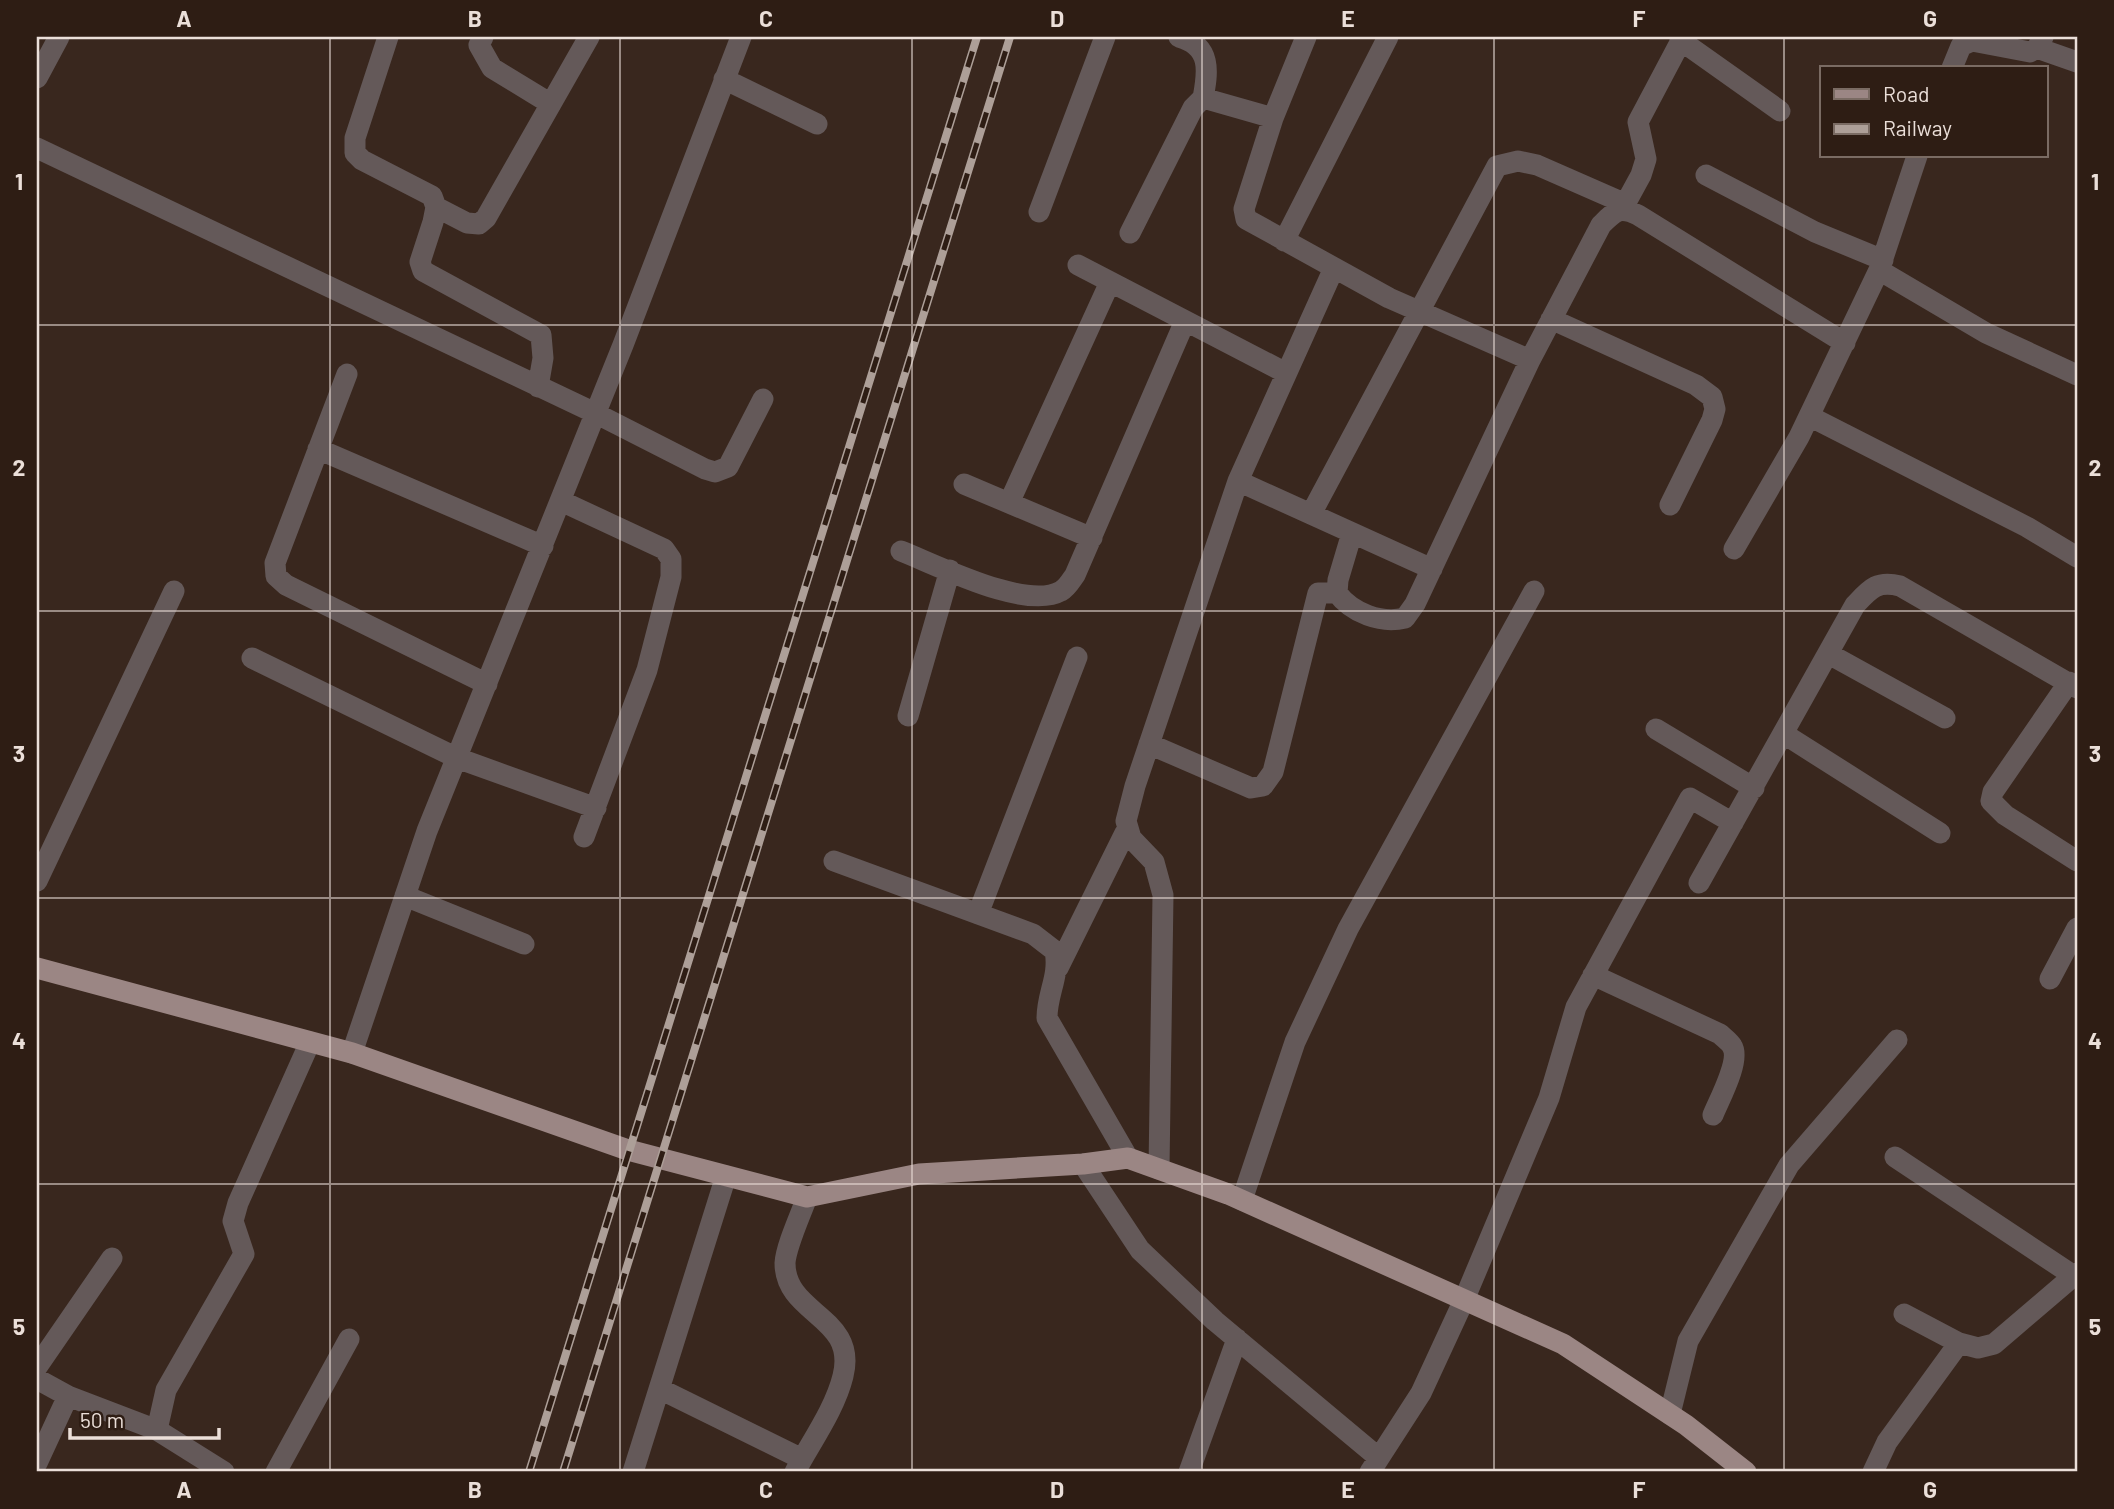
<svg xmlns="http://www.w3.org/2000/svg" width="2114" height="1509" font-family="Barlow,sans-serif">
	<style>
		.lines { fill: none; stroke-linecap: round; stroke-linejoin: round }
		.minor { stroke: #645959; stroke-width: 21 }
		.major { stroke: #9b8684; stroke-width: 21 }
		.rail-casing { stroke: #ad9f98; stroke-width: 8 }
		.rail { stroke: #2e1d14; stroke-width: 5; stroke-dasharray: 16; stroke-linecap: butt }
		.grid { fill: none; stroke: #ebdfd9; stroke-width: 2; stroke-opacity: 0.55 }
		.neatline { fill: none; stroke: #ebdfd9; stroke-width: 2.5 }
		.grid-label { font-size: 23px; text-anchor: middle; font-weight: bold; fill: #ebdfd9 }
	</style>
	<rect width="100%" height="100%" fill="#39271e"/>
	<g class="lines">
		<path class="minor" d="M388,37L355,138V153L362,160L432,196L436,207L433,222L420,262L423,271L541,335L543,358L538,387
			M483,37L479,45L492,68L551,104
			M1179,37C1212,46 1208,72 1203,98
			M1306,37L1273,118L1244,209L1246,219L1389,298L1530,360
			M1680,40L1780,111
			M2037,48L2077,62
			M1952,68L1961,46L1972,41L2030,52L2037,48L2043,37
			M37,78L59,37
			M724,79L817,124
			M37,148L595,413L705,469L715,472L728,467L763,399
			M1706,175L1815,232L1883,260
			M436,207L467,223L479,224L486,218L589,37
			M1623,208L1641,175L1646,159L1638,122L1683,37
			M1039,212L1105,37
			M1130,233L1193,108L1203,98L1273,118
			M1284,241L1388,37
			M1078,265L1286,373
			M1879,270L1986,333L2077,375
			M1551,319L1696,385L1712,397L1715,409L1712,420L1670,505
			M347,374L275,563L276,576L286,585L487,684
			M1809,416L2027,527L2077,557
			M318,449L543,546
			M1238,481L1432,569
			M964,484L1092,538
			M561,501L664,549L671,559V577L647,670L584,837
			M1009,503L1110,282
			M1311,514L1497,166L1518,161L1537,165L1626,204
			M1352,533L1338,580L1337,593C1352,613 1381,624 1405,618L1415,604L1530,360L1601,225C1615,211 1619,206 1638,215L1845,343
			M1734,549L1799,437L1879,270L1917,156
			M901,551C937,565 1026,611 1061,591C1067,588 1072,579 1075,575L1185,321
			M1829,654L1945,718
			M252,658L457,758L596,808
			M2069,682L1993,792L1991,801L2005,815L2077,861
			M908,716L950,570
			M1656,729L1754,788
			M1784,734L1940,833
			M1149,744L1251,788L1263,786L1273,772L1318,593H1337
			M834,861L1033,934L1055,951C1060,976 1047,993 1047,1018L1128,1158
			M37,881L174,591
			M1699,883L1855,605C1870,589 1877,580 1900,586L2077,688
			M405,896L524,944
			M978,914L1077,657
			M1058,968L1125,833
			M1593,975L1720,1034C1723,1037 1730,1042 1732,1046C1741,1060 1719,1100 1713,1115
			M2050,979L2077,928
			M352,1053L427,831L623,345L741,37
			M1895,1157L2074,1276
			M1083,1164L1140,1250L1215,1321L1379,1458
			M1159,1169L1163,895L1154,862L1131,838L1126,821L1135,786L1238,481L1334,268
			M1242,1200L1295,1042L1348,929L1534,591
			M1904,1314L1959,1343L1978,1348L1994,1344L2077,1273
			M37,1367L112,1258
			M37,1379L68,1396L157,1430
			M660,1389L802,1459
			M1670,1414L1688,1341L1789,1165L1897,1040
			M37,1463L68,1396
			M224,1472L157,1430L166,1390L244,1254L233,1221L238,1203L310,1042
			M276,1472L349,1339
			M633,1472L726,1176
			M795,1472C811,1442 835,1409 843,1376C858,1316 785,1315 785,1263C786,1246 801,1214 807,1197
			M1189,1472L1237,1339
			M1370,1472L1421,1393L1464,1300L1549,1098L1576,1007L1690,798L1733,823
			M1873,1472L1887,1442L1959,1343"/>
		<path class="major" d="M37,968L352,1053L628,1150L807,1197L919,1174L1083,1164L1128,1158L1228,1194L1563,1344L1686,1425L1746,1472"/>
		<g class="rail-casing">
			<path id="rail" d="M529,1472L977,37
				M563,1472L1010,37"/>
		</g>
		<use href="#rail" class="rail"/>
	</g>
	<path class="grid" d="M330,37V1472M620,37V1472M912,37V1472M1202,37V1472M1494,37V1472M1784,37V1472M37,325H2077M37,611H2077M37,898H2077M37,1184H2077"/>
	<rect width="2114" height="1509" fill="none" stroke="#2e1d14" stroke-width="77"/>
	<rect x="1820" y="66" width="228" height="91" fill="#2e1d14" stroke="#7a6b63" stroke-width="2"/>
	<rect x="1834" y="89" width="35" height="10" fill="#9b8684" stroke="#7a6b63" stroke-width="2"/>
	<text x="1883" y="102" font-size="21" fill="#ebdfd9">Road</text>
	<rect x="1834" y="124" width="35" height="10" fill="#ad9f98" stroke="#7a6b63" stroke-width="2"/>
	<text x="1883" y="136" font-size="21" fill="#ebdfd9">Railway</text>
	<path d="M70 1428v10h149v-10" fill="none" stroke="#ebdfd9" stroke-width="3.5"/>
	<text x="80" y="1428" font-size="21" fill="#ebdfd9" stroke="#2e1d14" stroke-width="5" paint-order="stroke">50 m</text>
	<rect x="38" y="38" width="2038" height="1432" class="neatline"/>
	<g class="grid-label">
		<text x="184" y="27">A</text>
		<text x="475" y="27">B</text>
		<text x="766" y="27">C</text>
		<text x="1057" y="27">D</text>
		<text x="1348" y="27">E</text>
		<text x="1639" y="27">F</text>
		<text x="1930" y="27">G</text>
		<text x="19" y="190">1</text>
		<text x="2095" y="190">1</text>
		<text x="19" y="476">2</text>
		<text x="2095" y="476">2</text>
		<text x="19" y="762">3</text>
		<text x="2095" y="762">3</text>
		<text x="19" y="1049">4</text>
		<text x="2095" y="1049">4</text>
		<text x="19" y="1335">5</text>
		<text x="2095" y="1335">5</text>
		<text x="184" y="1498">A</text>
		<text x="475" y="1498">B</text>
		<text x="766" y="1498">C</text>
		<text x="1057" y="1498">D</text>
		<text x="1348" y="1498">E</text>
		<text x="1639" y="1498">F</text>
		<text x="1930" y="1498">G</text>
	</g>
</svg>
